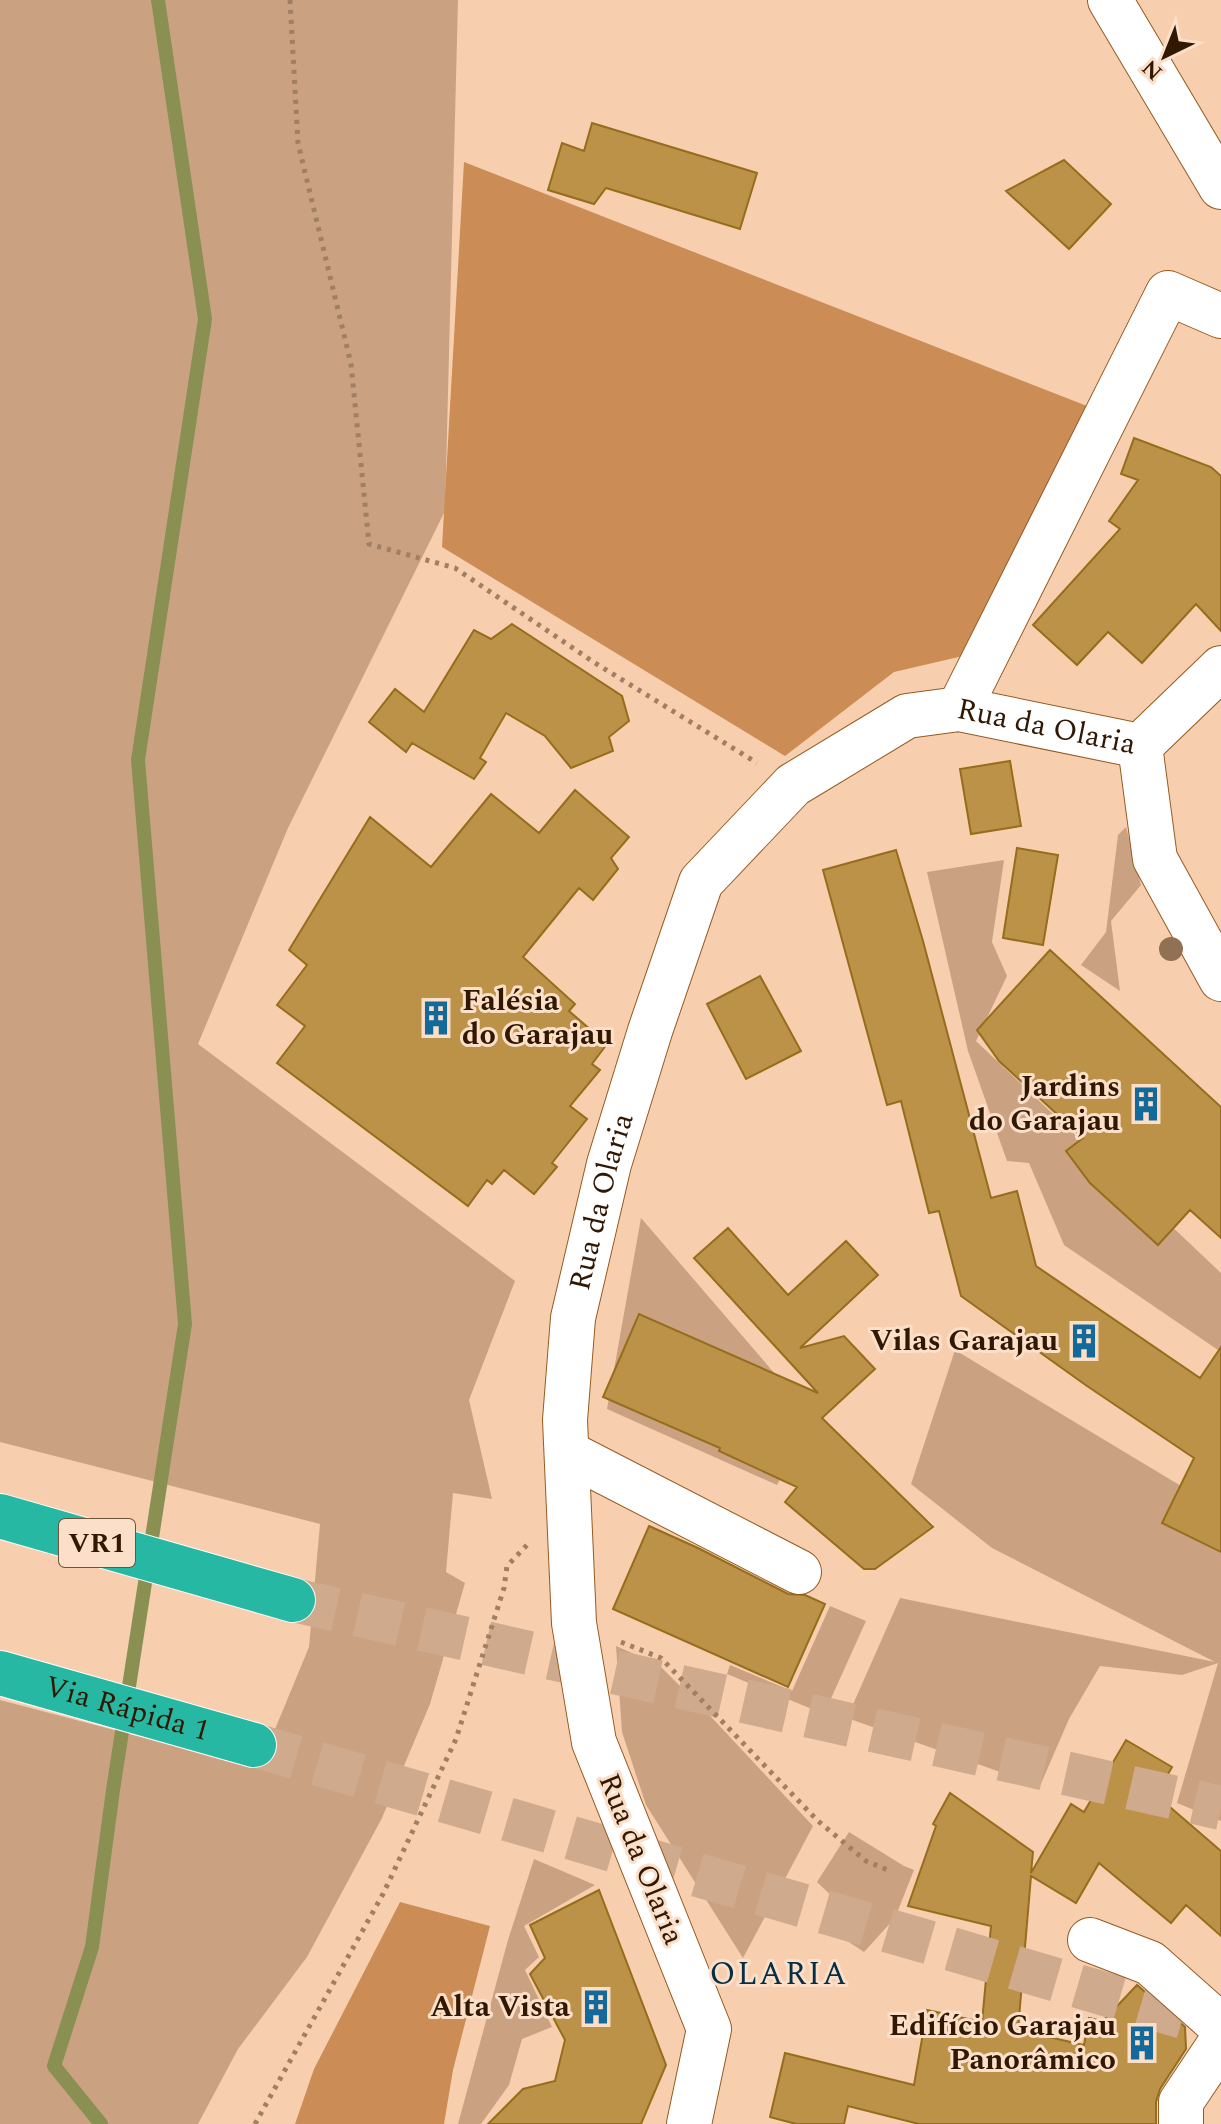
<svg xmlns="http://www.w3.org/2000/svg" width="1221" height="2124" font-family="Spectral,serif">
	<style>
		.green { fill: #caa282 }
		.forest { fill: #cb8c55 }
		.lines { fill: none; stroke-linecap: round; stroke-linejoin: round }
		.stream { stroke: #8a9052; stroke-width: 14 }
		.building { fill: #bc9248; stroke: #956d1c; stroke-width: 2 }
		.highway-tunnel { stroke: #d0aa8c; stroke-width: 44; stroke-dasharray: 44 22; stroke-linecap: butt }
		.street-casing { stroke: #965a21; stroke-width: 46 }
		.highway-casing { stroke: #fff; stroke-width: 46 }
		.path { stroke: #a17f63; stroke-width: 5; stroke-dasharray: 4 6; stroke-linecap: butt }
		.street { stroke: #fff; stroke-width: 44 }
		.highway { stroke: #27b8a3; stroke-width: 44 }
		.tree { fill: #917054 }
		.labels { text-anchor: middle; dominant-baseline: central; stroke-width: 6; stroke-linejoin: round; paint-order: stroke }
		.shield { fill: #fbdfc9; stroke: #6d543e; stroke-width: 2 }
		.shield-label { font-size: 28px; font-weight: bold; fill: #301802 }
		.street-label { font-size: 30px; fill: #301802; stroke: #fbdfc9 }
		.poi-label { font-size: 30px; font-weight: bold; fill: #301802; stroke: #fbdfc9; text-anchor: end }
		.neighbourhood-label { font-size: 32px; letter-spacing: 2px; fill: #062e45; stroke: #fbdfc9 }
	</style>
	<rect width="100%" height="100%" fill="#f8cfae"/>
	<path class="green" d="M0,0H458L445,511L288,828L198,1044L515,1281L469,1400L492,1499L453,1493L446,1572L465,1583L430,1704L382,1818L307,1957L238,2049L198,2124H0V1700L259,1768L309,1647L320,1524L0,1442Z
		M1126,827L1141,885L1111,921L1120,991L1081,965L1106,932L1118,835Z
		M1004,860L992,942L1007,976L976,1041L1221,1273V1352L1064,1245L1029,1163L1007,1161L968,1051L927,872Z
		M641,1218L813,1418L777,1485L607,1409Z
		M955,1350L1221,1510V1821L1177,1803L1218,1663L1182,1675L1100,1666L1069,1719L1040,1786L847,1718L900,1598L1215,1662L992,1548L911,1484Z
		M830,1606L866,1621L824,1714L727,1674L730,1665L792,1691Z
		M616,1646L659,1665L715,1721L813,1826L743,1958L646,1805L622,1732Z
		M849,1832L904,1866L914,1870L895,1918L864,1952L823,1925L842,1906L817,1882Z
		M534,1859L595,1885L524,1926L539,1957L525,1970L552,2027L522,2039L509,2085L481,2124H458L508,1940Z"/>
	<path class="forest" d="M464,162L1105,413L980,652L894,672L785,756L442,547Z
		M400,1902L490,1926L453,2070L444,2124H295L314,2069Z"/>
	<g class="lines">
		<path class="stream" d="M101,2124L54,2066L92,1947L113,1790L185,1324L138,760L205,319L158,0"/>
	</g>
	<path class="building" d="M592,123L757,173L740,229L606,188L594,204L548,190L562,143L584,151Z
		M1064,160L1111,204L1069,249L1006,191Z
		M1134,438L1211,467L1221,476V631L1196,604L1142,663L1108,632L1077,665L1033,625L1120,529L1109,521L1138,480L1121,474Z
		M512,624L622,696L629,721L609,737L613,751L571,768L545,736L506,713L480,758L486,762L474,779L412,743L406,752L369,722L395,689L424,712L474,630L491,639Z
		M1010,761L1021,826L971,834L960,769Z
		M575,790L629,837L611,858L618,869L593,900L579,888L523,957L575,1004L569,1011L607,1044L592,1064L600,1070L570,1106L587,1119L552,1163L557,1167L534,1194L504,1170L492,1184L487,1180L468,1206L277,1063L305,1026L277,1005L307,965L289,950L370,817L431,867L491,794L539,833Z
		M1017,848L1058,855L1043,945L1003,938Z
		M896,850L923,941L991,1198L1017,1191L1036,1266L1200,1378L1221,1347V1552L1162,1523L1194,1458L1087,1386L961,1296L939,1211L929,1213L901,1101L887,1105L823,870Z
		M1050,950L1221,1107V1238L1190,1210L1158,1245L1090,1183L1066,1151L1083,1138L999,1061L977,1030Z
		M760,976L801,1051L746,1079L707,1004Z
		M728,1228L788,1295L846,1241L878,1275L800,1348L844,1336L875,1369L822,1418L933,1527L875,1569H864L785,1502L797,1487L719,1451L720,1448L603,1397L639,1314L818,1393L694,1258Z
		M649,1526L698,1548L788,1594L805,1595L825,1604L788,1687L613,1609Z
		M1126,1740L1172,1767L1156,1795L1221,1851V1936L1186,1905L1171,1923L1099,1863L1076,1903L1031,1876L1018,2030L1084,2045L1089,2018L1103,2021L1137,1985L1185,2027L1186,2049L1160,2089L1156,2102V2124H919L848,2106L844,2124H796L770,2117L785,2053L914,2085L927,2010L982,2022L991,1926L908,1906L936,1826L933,1824L950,1793L1033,1852L1031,1873L1071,1804L1084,1812Z
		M599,1890L666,2065L641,2124H488L523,2089L555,2081L565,2040L530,1974L545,1958L530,1925Z"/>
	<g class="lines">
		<path class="highway-tunnel" d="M293,1600L1221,1808
			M254,1745L1221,2028"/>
		<g class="street-casing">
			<g id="street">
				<path d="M1110,0L1221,187"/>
				<path d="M959,709L1168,293L1221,316"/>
				<path d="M1140,746L1155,859L1221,979"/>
				<path d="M1140,746L1221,668"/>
				<path d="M568,1453L799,1572"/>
				<path d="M1090,1940L1150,1963L1221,2026"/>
				<path id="s1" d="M689,2124L709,2029L594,1742L574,1623L565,1420L573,1318L609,1164L650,1031L701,882L793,785L907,716L959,709L1140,746"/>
				<path d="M1181,2124V2102L1221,2042"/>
			</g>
		</g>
		<g class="highway-casing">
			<g id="highway">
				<path d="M0,1516L293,1600"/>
				<path id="s2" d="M0,1673L254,1745"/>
			</g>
		</g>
		<path class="path" d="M290,0L298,143L351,364L369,544L455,568L595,663L757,763
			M621,1642L661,1658L818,1821L866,1861L890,1871
			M255,2124L383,1894L456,1739L504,1588L507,1566L527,1545"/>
		<use href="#street" class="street"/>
		<use href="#highway" class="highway"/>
	</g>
	<circle class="tree" cx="1171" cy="949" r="12"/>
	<defs>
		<g id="building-bare" transform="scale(2.76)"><path d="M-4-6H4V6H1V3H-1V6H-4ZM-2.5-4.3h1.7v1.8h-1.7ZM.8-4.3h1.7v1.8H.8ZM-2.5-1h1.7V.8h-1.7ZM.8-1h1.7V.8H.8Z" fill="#136a9a" stroke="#fbdfc9" stroke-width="2.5" paint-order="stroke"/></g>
	</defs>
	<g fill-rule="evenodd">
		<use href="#building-bare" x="436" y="1018"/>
		<use href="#building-bare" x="1146" y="1104"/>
		<use href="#building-bare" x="1084" y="1341"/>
		<use href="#building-bare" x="596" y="2007"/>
		<use href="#building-bare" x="1142" y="2043"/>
	</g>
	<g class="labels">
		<rect class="shield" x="59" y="1519" width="76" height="48" rx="6"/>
		<g class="shield-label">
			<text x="97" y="1543">VR1</text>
		</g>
		<g class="street-label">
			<text stroke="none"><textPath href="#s1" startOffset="1696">Rua da Olaria</textPath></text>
			<text stroke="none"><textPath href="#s1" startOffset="952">Rua da Olaria</textPath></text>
			<text stroke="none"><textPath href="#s2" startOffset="132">Via Rápida 1</textPath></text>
			<text transform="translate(641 1859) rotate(68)">Rua da Olaria</text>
		</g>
		<g class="poi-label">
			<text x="462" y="1001" text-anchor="start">Falésia<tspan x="462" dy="34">do Garajau</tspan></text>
			<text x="1120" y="1087">Jardins<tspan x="1120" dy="34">do Garajau</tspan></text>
			<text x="1058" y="1341">Vilas Garajau</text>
			<text x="570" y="2007">Alta Vista</text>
			<text x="1116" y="2026">Edifício Garajau<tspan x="1116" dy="34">Panorâmico</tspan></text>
		</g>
		<g class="neighbourhood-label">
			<text x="779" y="1974">OLARIA</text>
		</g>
	</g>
	<g transform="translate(1165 56) rotate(223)" stroke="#fbdfc9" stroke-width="6" paint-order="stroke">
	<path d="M0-6L14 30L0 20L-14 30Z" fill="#301802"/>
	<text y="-12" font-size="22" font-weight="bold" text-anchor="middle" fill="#301802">N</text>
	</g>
</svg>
